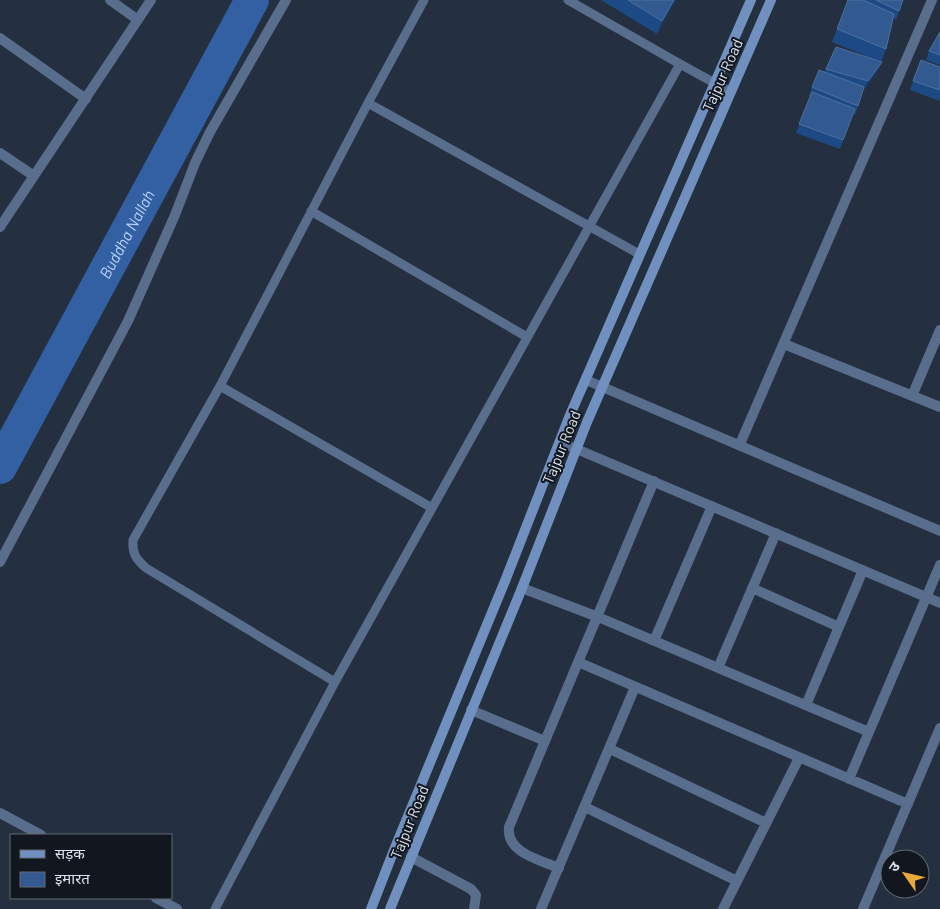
<svg xmlns="http://www.w3.org/2000/svg" width="940" height="909" font-family="Barlow,'Noto Sans Devanagari',sans-serif">
	<style>
		.lines { fill: none; stroke-linecap: round; stroke-linejoin: round }
		.river { stroke: #3260a2; stroke-width: 34 }
		.service { stroke: #596e8c; stroke-width: 9 }
		.minor { stroke: #596e8c; stroke-width: 10 }
		.secondary { stroke: #7091c0; stroke-width: 10 }
		.wall { fill: #1d4a85 }
		.shaded-wall { fill: #173865 }
		.building { fill: #325a90; stroke: #4c709f }
		.labels { text-anchor: middle; dominant-baseline: central; stroke-width: 4; stroke-linejoin: round; paint-order: stroke }
		.street-label { font-size: 15px; fill: #dbe3ee; stroke: #12171f }
		.water-label { font-size: 16px; font-style: italic; fill: #b9d3f8; stroke: #12171f }
	</style>
	<rect width="100%" height="100%" fill="#242f40"/>
	<g class="lines">
		<path class="river" id="s1" d="M0,467L252,0"/>
		<path class="service" d="M568,0L680,64
			M368,103L639,254
			M311,211L527,337
			M220,386L432,508
			M335,682L146,568C136,559 132,554 133,540L220,386L368,103L424,0
			M215,909L335,682L680,64L731,92"/>
		<path class="minor" d="M110,0L138,20
			M0,38L86,99
			M0,153L34,176
			M0,227L151,0
			M784,344L940,407
			M586,380L940,531
			M912,396L940,330
			M560,442L940,603
			M740,444L932,0
			M0,562L128,321L175,215L195,163L210,132L286,0
			M522,588L598,617L869,732
			M752,588L839,627
			M654,641L712,506
			M578,662L908,804
			M718,668L776,533
			M806,705L863,570
			M471,710L545,741
			M610,749L766,823
			M849,779L940,565
			M585,807L737,881
			M0,813L41,835
			M411,857L471,889L476,895L474,909
			M559,868C540,860 506,853 509,827L654,481
			M156,898L177,909
			M541,909L635,687
			M723,909L799,758
			M863,909L940,728"/>
		<path class="secondary" d="M371,909L394,850L505,581L570,415L751,0
			M390,909L522,588L587,422L771,0"/>
	</g>
	<path class="wall" d="M601,0H676L657,34Z
		M848,0H903L896,20L893,18L886,49L878,71L864,90H863L855,115L853,114L840,149L796,133L810,96H809L812,87L824,72L826,69L876,60L832,42Z
		M940,32V65L926,60L929,51Z
		M921,60L940,67V101L910,90Z"/>
	<path class="shaded-wall" d="M674,0H676L657,34L662,21Z
		M882,62L878,71L864,90L868,81Z"/>
	<path class="building" d="M628,0H674L662,21Z
		M848,0H863L894,14L886,49L837,29Z
		M876,0H903L899,11Z
		M940,32V55L929,51Z
		M836,47L882,62L868,81L826,69Z
		M921,60L940,67V90L913,81Z
		M819,70L864,87L858,106L812,87Z
		M812,92L855,109L843,140L799,124Z"/>
	<g class="labels">
		<g class="street-label">
			<text transform="translate(722 75) rotate(-66)">Tajpur Road</text>
			<text transform="translate(561 447) rotate(-68)">Tajpur Road</text>
			<text transform="translate(409 822) rotate(-68)">Tajpur Road</text>
		</g>
		<g class="water-label">
			<text stroke="none"><textPath href="#s1" startOffset="265">Buddha Nallah</textPath></text>
		</g>
	</g>
	<rect x="10" y="834" width="162" height="65" fill="#12171f" stroke="#626972"/>
	<rect x="20" y="850" width="25" height="8" fill="#7091c0" stroke="#626972"/>
	<text x="55" y="859" font-size="15" fill="#dbe3ee">सड़क</text>
	<rect x="20" y="872" width="25" height="15" fill="#325a90" stroke="#626972"/>
	<text x="55" y="884" font-size="15" fill="#dbe3ee">इमारत</text>
	<g transform="translate(905 874) rotate(304)"><circle r="24" fill="#12171f" stroke="#626972"/>
	<path d="M0-4L9 19L0 12L-9 19Z" fill="#eaaa38"/>
	<text y="-8" font-size="14" font-weight="bold" text-anchor="middle" fill="#dbe3ee">उ</text>
	</g>
</svg>
